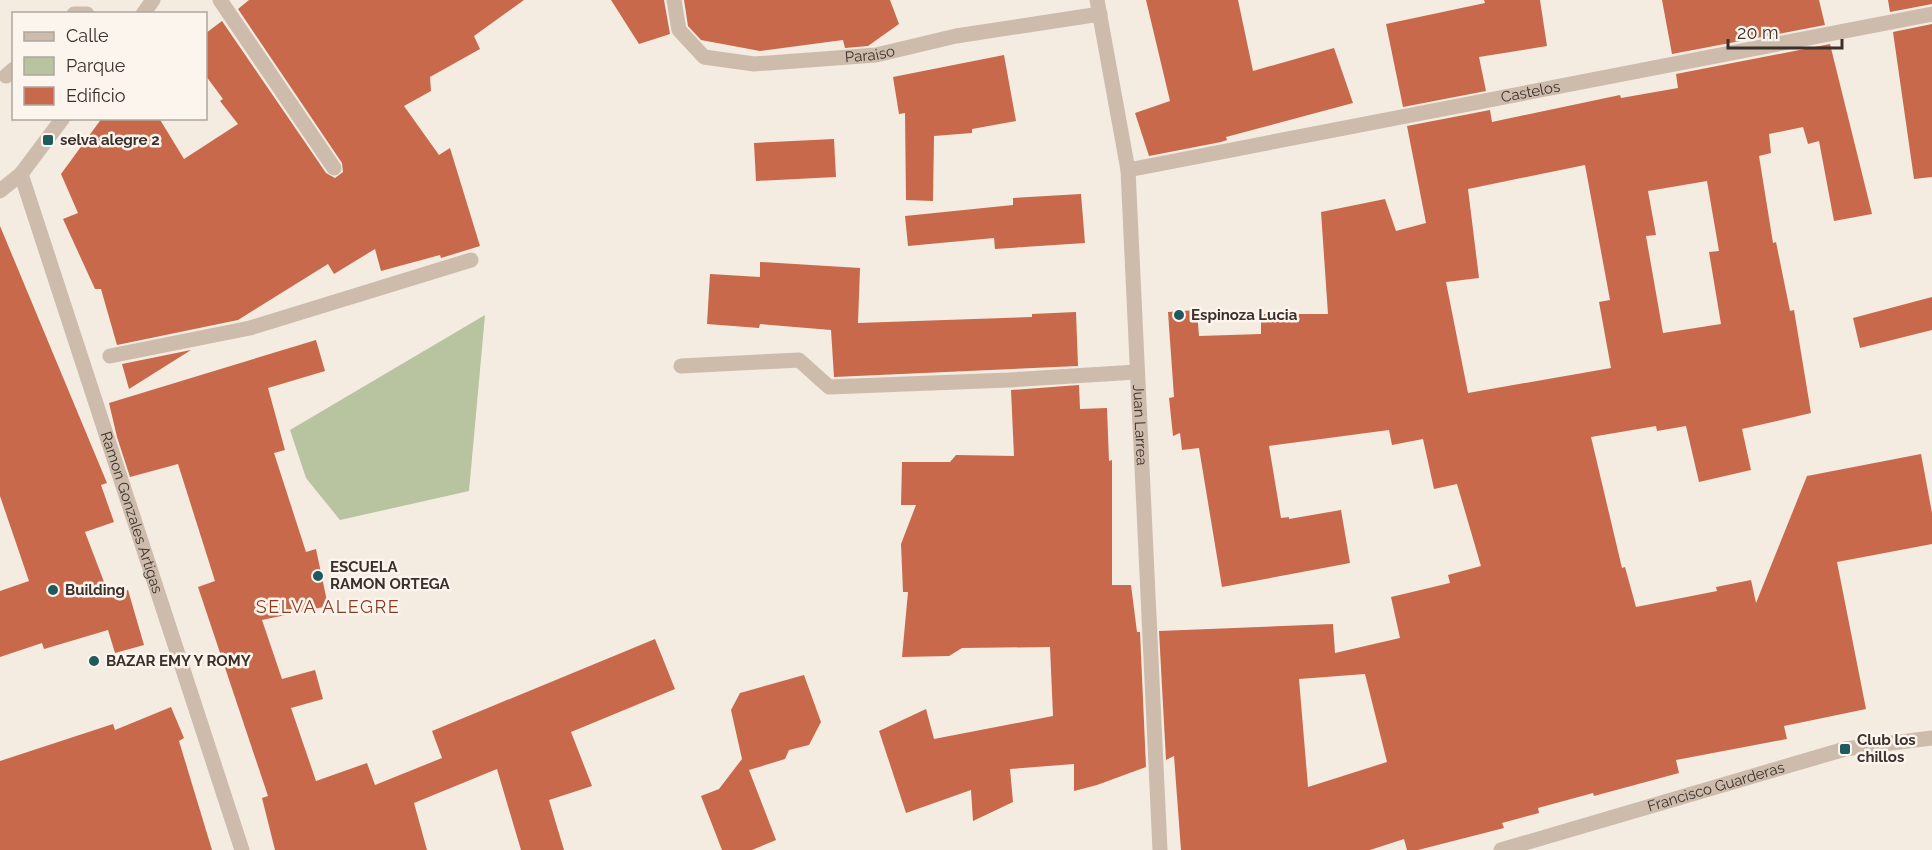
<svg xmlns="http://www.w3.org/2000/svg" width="1932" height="850" font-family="Raleway,sans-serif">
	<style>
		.green { fill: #b8c4a0 }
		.building { fill: #c8694b; fill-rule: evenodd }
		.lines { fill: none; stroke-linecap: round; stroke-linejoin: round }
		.minor { stroke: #cdbbac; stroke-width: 15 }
		.poi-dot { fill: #1f5a5e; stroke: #fbf5ee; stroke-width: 2 }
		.labels { text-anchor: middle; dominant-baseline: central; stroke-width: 5; stroke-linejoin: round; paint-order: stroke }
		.street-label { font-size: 15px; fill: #3b302b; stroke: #fbf5ee }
		.poi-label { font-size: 15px; font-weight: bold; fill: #3b302b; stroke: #fbf5ee; text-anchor: start }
		.quarter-label { font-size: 18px; letter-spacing: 1.5px; fill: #8c3b22; stroke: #fbf5ee }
	</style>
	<rect width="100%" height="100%" fill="#f4ebe1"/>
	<path class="green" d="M485,315L469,491L340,520L306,478L290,430Z"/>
	<path class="building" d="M249,0H524L474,36L480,49L430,77L431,91L404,106L439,155L450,148L480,246L441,258L440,255L381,271L375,249L334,274L328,264L238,320L117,345L101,289H95L63,219L78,213L61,174L102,118H159L184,159L238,124L220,101L223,99L206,76V33L222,21L326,173L335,178L343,172L342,163L238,9Z
		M611,0H664L670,34L639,44Z
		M684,0H890L899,24L868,46L845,48L843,40L760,51L701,40L688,26Z
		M1146,0H1238L1253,71L1334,48L1353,103L1226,137L1227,140L1221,142L1149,156L1135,113L1170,101Z
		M1484,0H1540L1547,46L1479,57L1486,91L1403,107L1386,24L1485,3Z
		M1662,0H1819L1825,25L1672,54Z
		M1888,0H1932V4L1890,12Z
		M1932,24V177L1914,179L1893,32Z
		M1830,44L1872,214L1834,221L1819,141L1808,144L1803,127L1769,134L1771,153L1759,156L1773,243L1776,242L1790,311L1794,310L1811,413L1742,429L1751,470L1699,482L1686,426L1657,431L1656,426L1591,437L1622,568L1625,567L1636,607L1717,591L1716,587L1751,580L1756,603L1807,476L1921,454L1932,513V544L1837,562L1866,709L1784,726L1787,739L1676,760L1679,773L1594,796L1593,793L1538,808L1539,813L1502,823L1504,828L1418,850H1407L1404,839L1370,850H1181L1174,756L1166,760L1159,631L1333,624L1335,653L1400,638L1391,597L1450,583L1448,575L1481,566L1457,484L1434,489L1423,439L1392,445L1389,430L1269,446L1281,518L1289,517V519L1341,510L1350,563L1222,587L1199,448L1182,450L1180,433L1173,436L1169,398L1174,397L1168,312L1197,310L1199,336L1261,334V314H1328L1321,212L1385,199L1396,231L1426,223L1407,126L1490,110L1492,122L1620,95L1621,98L1678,88L1676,74ZM1585,165L1610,300L1599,302L1611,368L1468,393L1446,282L1479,278L1468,189ZM1707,181L1719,251L1709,252L1721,324L1663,333L1646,236L1656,235L1648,191ZM1365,674L1387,762L1308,787L1299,679Z
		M1004,55L1016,121L972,129V133L934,136L933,201L906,200L905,113L899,114L893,77Z
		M834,139L836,177L756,181L754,143Z
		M1081,194L1085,243L995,249L994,238L908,246L905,216L1013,205V198Z
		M0,226L107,483L101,485L114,522L85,532L109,595L128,590L144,645L115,653L108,630L44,649L42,643L0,657V591L29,581L0,496Z
		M760,262L860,268L858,323L1032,317V314L1076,312L1078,366L834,377L831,330L760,324L759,328L707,324L710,274L760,277Z
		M1932,297V330L1860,348L1853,318Z
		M316,340L325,371L268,388L285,450L274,453L306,552L316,549L328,606L262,620L282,679L315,670L323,699L291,708L316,781L367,763L375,785L442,758L432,731L655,639L675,689L571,732L592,786L549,800L564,850H521L497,769L414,803L427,850H275L262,798L268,796L198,587L215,581L178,464L130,477L117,437L109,403Z
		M191,350L129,389L122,364Z
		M1079,385L1080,409L1107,408L1109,461L1112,460V585H1131L1137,632H1140L1146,767L1097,785L1074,791V764L1010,769L1013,802L973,821L971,790L906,813L879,731L926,709L934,739L1053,716L1050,647L962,648L949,656L902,657L908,592H903L901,544L916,505H901L902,462H950L956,455L1014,456L1011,390Z
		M804,675L821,722L809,745L789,750L785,759L749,770L776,840L752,850H722L701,796L719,789L742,759L731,710L740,693Z
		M171,707L184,738L179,741L212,850H0V761L113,724L115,730Z"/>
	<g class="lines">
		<g class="minor">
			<path d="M220,0L334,168"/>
			<path id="s1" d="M674,0L679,30L704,57L754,64L876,55L956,36L1100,14"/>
			<path id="s2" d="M1097,0L1128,170L1160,850"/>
			<path d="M74,14H87"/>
			<path d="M143,14L153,0"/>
			<path d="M6,76L14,69"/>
			<path id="s3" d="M1128,170L1932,14"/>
			<path id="s4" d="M21,174L242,850"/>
			<path d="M0,191L21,174L63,118"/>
			<path d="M110,356L250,328L471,260"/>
			<path d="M681,366L799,360L829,387L1009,380L1137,372"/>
			<path id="s5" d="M1501,850L1845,749L1932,738"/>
		</g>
	</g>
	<g class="poi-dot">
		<rect x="42" y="134" width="12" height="12" rx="3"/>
		<circle cx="1179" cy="315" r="6"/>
		<circle cx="318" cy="576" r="6"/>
		<circle cx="53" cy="590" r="6"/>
		<circle cx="94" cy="661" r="6"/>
		<rect x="1839" y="743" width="12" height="12" rx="3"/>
	</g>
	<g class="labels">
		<g class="street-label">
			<text stroke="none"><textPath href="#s1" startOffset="234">Paraiso</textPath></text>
			<text stroke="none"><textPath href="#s3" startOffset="410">Castelos</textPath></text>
			<text stroke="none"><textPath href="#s2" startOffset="428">Juan Larrea</textPath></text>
			<text stroke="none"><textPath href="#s4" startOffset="356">Ramon Gonzales Artigas</textPath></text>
			<text stroke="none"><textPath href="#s5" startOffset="224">Francisco Guarderas</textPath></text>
		</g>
		<g class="poi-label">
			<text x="60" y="140">selva alegre 2</text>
			<text x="1191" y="315">Espinoza Lucia</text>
			<text x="330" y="567">ESCUELA<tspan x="330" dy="17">RAMON ORTEGA</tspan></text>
			<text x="65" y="590">Building</text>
			<text x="106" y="661">BAZAR EMY Y ROMY</text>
			<text x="1857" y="740">Club los<tspan x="1857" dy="17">chillos</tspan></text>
		</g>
		<g class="quarter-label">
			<text x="328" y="606">SELVA ALEGRE</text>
		</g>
	</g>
	<rect x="12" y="12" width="195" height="108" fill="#fbf5ee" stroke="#aea6a0" stroke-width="1.5"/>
	<rect x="24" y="32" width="30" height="9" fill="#cdbbac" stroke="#aea6a0" stroke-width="1.5"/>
	<text x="66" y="42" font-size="18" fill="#3b302b">Calle</text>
	<rect x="24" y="57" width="30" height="18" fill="#b8c4a0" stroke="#aea6a0" stroke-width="1.5"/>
	<text x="66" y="72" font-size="18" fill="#3b302b">Parque</text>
	<rect x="24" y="87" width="30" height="18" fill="#c8694b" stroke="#aea6a0" stroke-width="1.5"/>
	<text x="66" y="102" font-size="18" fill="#3b302b">Edificio</text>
	<path d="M1728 39v9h114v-9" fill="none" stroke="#3b302b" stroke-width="3"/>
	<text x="1737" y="39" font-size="18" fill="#3b302b" stroke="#fbf5ee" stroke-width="4.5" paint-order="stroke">20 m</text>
</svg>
